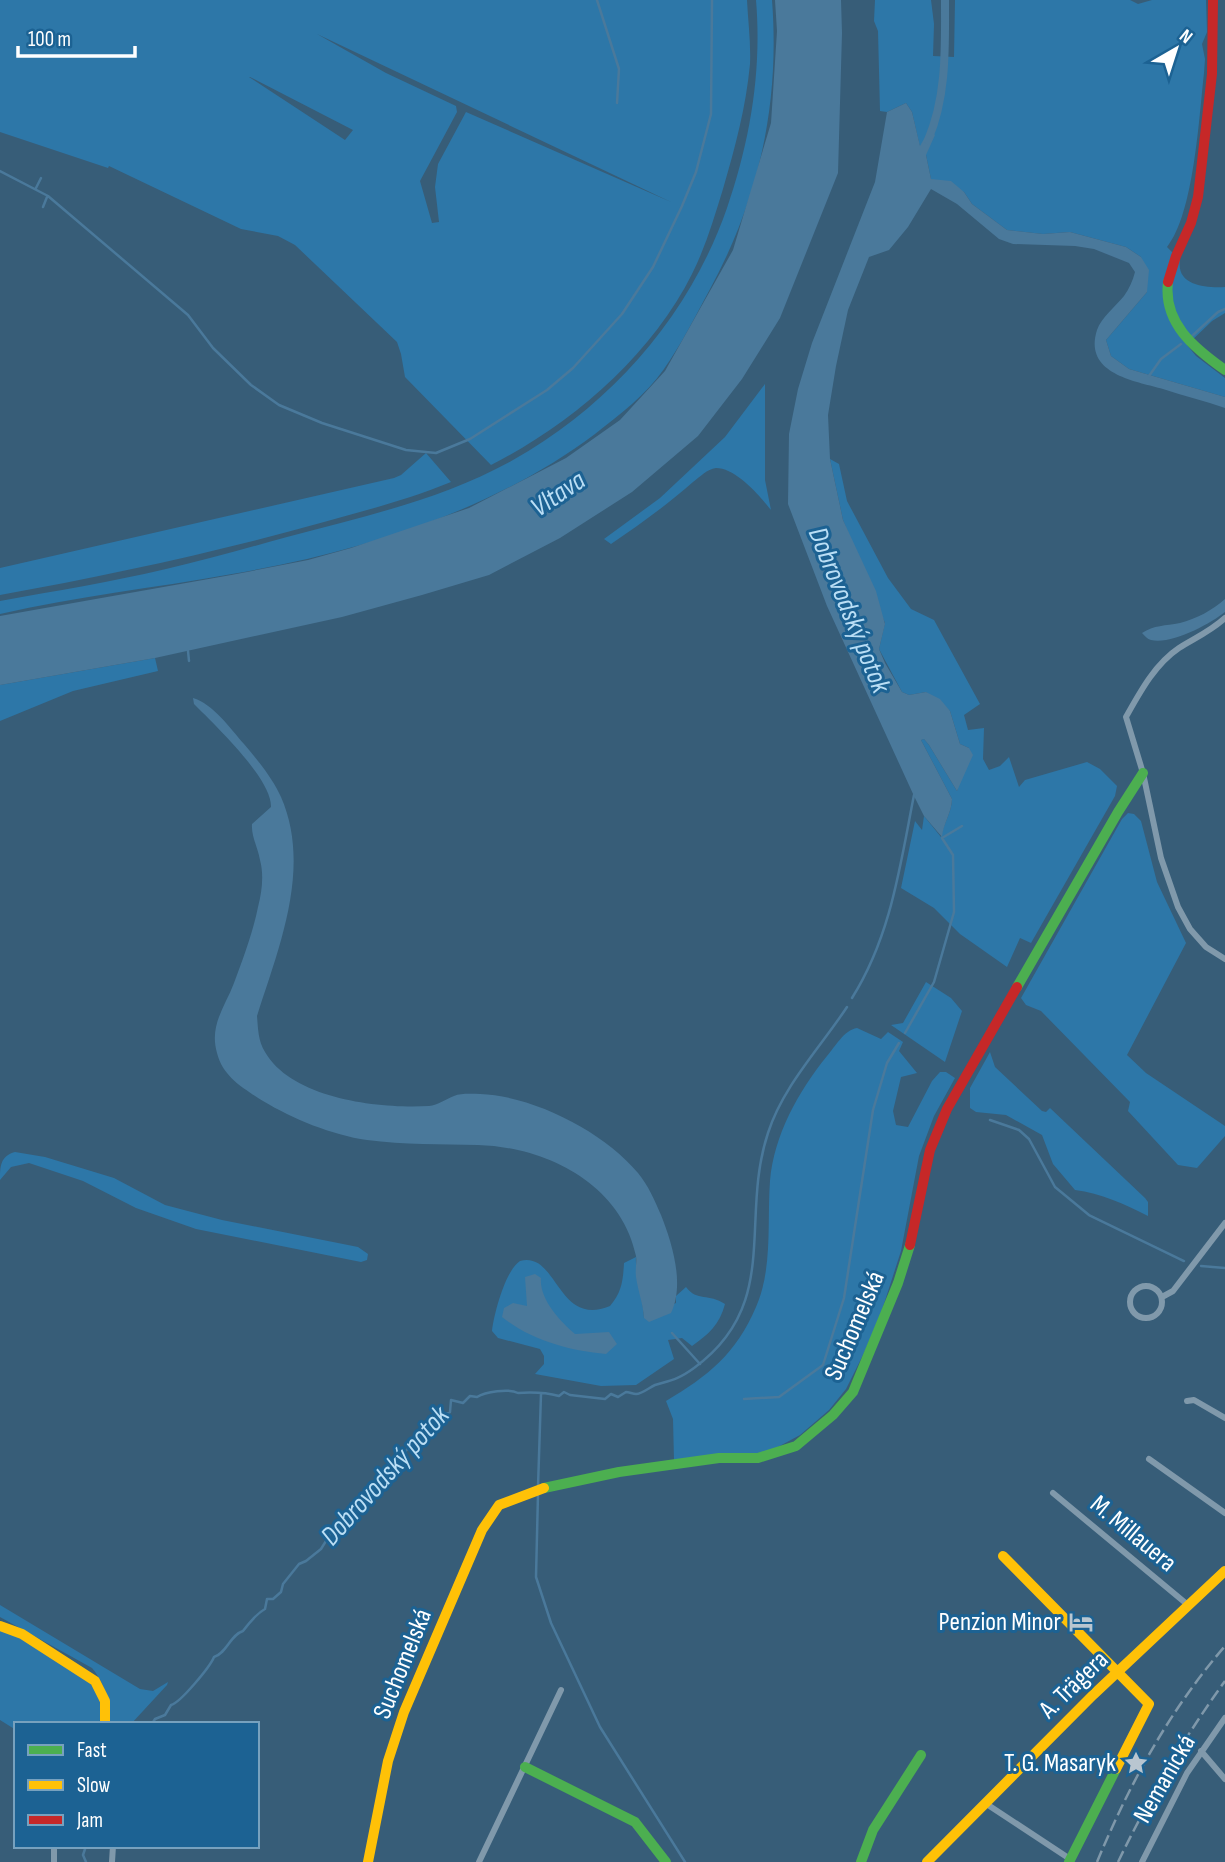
<svg xmlns="http://www.w3.org/2000/svg" width="1225" height="1862" font-family="'Sofia Sans Condensed',sans-serif">
	<style>
		.green { fill: #2d77a8; fill-rule: evenodd }
		.water { fill: #4a799b }
		.lines { fill: none; stroke-linecap: round; stroke-linejoin: round }
		.stream { stroke: #4a799b; stroke-width: 2.5 }
		.canal { stroke: #4a799b; stroke-width: 8 }
		.street { stroke: #8099ab; stroke-width: 6 }
		.fast { stroke: #4caf50; stroke-width: 10 }
		.slow { stroke: #ffc107; stroke-width: 10 }
		.jam { stroke: #c62828; stroke-width: 10 }
		.rail { stroke: #7f98aa; stroke-width: 2.5; stroke-dasharray: 12 5; stroke-linecap: butt }
		.labels { text-anchor: middle; dominant-baseline: central; stroke-width: 6; stroke-linejoin: round; paint-order: stroke }
		.street-label { font-size: 26px; fill: #fff; stroke: #1c6293 }
		.poi-label { font-size: 26px; fill: #fff; stroke: #1c6293; text-anchor: end }
		.water-label { font-size: 28px; font-style: italic; fill: #badef5; stroke: #1c6293 }
	</style>
	<rect width="100%" height="100%" fill="#375d78"/>
	<path class="green" d="M0,0H747C748,21 751,43 750,64C746,107 735,148 723,189C714,218 706,246 692,274C651,356 572,424 491,465L405,377L401,354L397,342L295,245L278,236L241,229L109,166L108,168L0,132ZM317,34L671,202L466,112L438,164L435,187L439,222L432,223L420,181L457,112L456,106L386,73ZM249,77H250L353,130L345,140Z
		M756,0H772C780,105 759,199 709,291C695,317 681,345 664,369C646,395 619,415 595,434C493,511 357,553 232,574C155,588 77,596 0,614V601C55,591 111,582 166,569C206,560 247,548 287,537C363,517 443,499 513,460C611,405 690,315 727,208C750,141 762,72 756,0Z
		M875,0H931L934,24L933,56L954,57L955,0H1130L1138,4L1152,0H1206L1207,32L1202,44L1205,59L1204,73C1199,117 1194,214 1167,247L1180,260C1176,286 1206,288 1225,287V313L1212,321L1187,345L1196,356L1225,378V397L1129,369L1111,356L1106,340L1147,292L1141,257L1126,247L1070,232L1043,234L1007,230L972,204L964,192L931,179L926,155L920,147L912,112L906,103L887,112L880,111L878,31L874,21Z
		M765,384V480L771,510C760,496 736,468 716,468C707,469 700,477 693,482C667,505 639,525 611,544L604,539L660,498L725,437Z
		M426,453L451,482C410,499 367,510 324,522C217,552 109,575 0,595V568L394,478L401,475Z
		M830,459L839,464L847,501L888,578L911,609L934,620L980,704L964,715L968,730L984,728L983,759L989,770L1000,766L1009,757L1019,787L1025,780L1087,762L1100,769L1117,786L1115,796L1031,943L1020,938L1007,967L960,934L934,908L901,888L915,821L922,830L924,816L941,837C943,824 952,812 952,799L921,740L924,739L929,745L957,791L969,748L960,744L950,711L926,692L909,695L902,692L879,649L885,623L843,520Z
		M155,658L158,671L73,691L0,721V685Z
		M1128,813L1134,814L1141,821L1157,882L1186,943L1127,1055L1146,1073L1225,1126V1136L1197,1168L1178,1165L1128,1111L1130,1102L1041,1011L1026,1005L1021,998L1122,819Z
		M926,982L951,998L962,1011L945,1062L891,1025L903,1023Z
		M857,1028L881,1039L888,1032L903,1042L899,1051L917,1073L901,1077L893,1111L896,1125L908,1127L932,1081L940,1072H946L955,1078L934,1116L919,1156L901,1251L881,1313L864,1353L846,1389L829,1410L800,1435L765,1454L674,1460L673,1419L666,1401C708,1376 736,1354 756,1307C773,1268 767,1222 770,1181C774,1135 798,1092 827,1056C835,1047 844,1030 857,1028Z
		M990,1052L995,1067L1042,1111L1046,1112L1050,1108L1145,1198L1148,1202V1216C1124,1204 1101,1193 1075,1190L1053,1164L1042,1135L1006,1115L976,1112L970,1108V1088Z
		M15,1152L45,1157L114,1178L165,1205L222,1220L358,1247L368,1254L367,1260L361,1262L196,1229L136,1208L83,1181L29,1163L11,1167L0,1180C0,1167 0,1156 15,1152Z
		M636,1257C635,1279 643,1297 644,1318L676,1303V1296L686,1287C697,1302 709,1293 725,1304C720,1324 708,1335 692,1346L682,1338L668,1340L674,1359L636,1385L601,1386L535,1374L544,1364V1356L540,1349L498,1338L492,1331C494,1314 505,1271 520,1261C558,1251 557,1328 610,1306C622,1292 623,1280 624,1263Z
		M0,1605L140,1689L153,1691L168,1682L167,1685L131,1724H108C108,1701 107,1686 92,1668L0,1617Z
		M0,1630L18,1637L86,1679C100,1692 104,1706 99,1724H16V1730L0,1720Z"/>
	<path class="water" d="M775,0H841L842,33L838,173L780,318L742,379L698,436L632,492L560,538L489,575L422,595L342,617L155,658L0,685V616L231,575L308,560L351,548L469,508L566,458L620,420L665,371L733,250L771,123L777,31Z
		M906,103L912,112L920,146L929,130L935,135L926,155L931,179L951,181L964,192L972,204L1007,230L1043,234L1070,232L1126,247L1141,257L1149,270L1147,292L1106,340L1111,356L1129,369L1225,397V408C1205,401 1184,396 1163,389C1135,381 1083,374 1097,330C1101,318 1116,306 1124,296C1129,289 1133,280 1135,272L1129,263L1094,249L1075,246L1013,244L999,239L957,204L931,189L908,227L889,250L869,257L848,310L836,366L828,415L830,459L843,520L876,591L885,624L879,649L885,663L902,692L909,695L926,692L940,699L950,711L960,744L969,748L973,755L957,791L929,745L924,739L921,740L952,799C952,812 943,824 942,837L924,816L914,796L827,606L788,504L789,434L798,389L812,343L875,182L887,112Z
		M1225,599V612C1210,624 1171,645 1151,640C1147,639 1145,636 1142,633C1154,625 1165,626 1180,623C1196,619 1213,610 1225,599Z
		M193,698C213,704 230,728 244,744C257,759 273,779 281,797C312,868 279,947 257,1016C258,1028 258,1041 265,1052C292,1099 380,1109 429,1106C438,1105 446,1099 454,1096C461,1093 472,1094 480,1094C534,1096 604,1132 638,1173C648,1185 655,1201 661,1215C672,1243 685,1284 671,1313L649,1322L644,1318C643,1303 638,1291 636,1277C635,1270 637,1262 636,1256C621,1184 546,1147 478,1145C441,1144 404,1145 367,1140C332,1135 293,1119 263,1101C243,1088 223,1077 217,1053C209,1025 225,1007 234,983C243,959 253,932 258,907C262,892 264,875 260,860C258,848 251,836 252,824L271,807C272,779 215,725 194,704Z
		M535,1274L541,1278C539,1299 560,1321 575,1334L609,1332L617,1344L606,1354C570,1351 530,1340 502,1317L504,1308L513,1303L527,1306L525,1277Z"/>
	<g class="lines">
		<path class="stream" d="M597,0L619,69L617,103
			M0,171L48,196L188,315L213,348L251,385L279,405L322,423L406,450L436,453L470,439L547,390L573,368L622,314L653,267L682,206L696,172L711,114L712,0
			M36,188L41,178
			M43,207L47,197
			M1192,336L1218,312L1225,309
			M1149,376L1161,359L1181,344
			M188,651L189,661
			M852,998C891,936 900,866 914,795
			M905,1033L934,982L954,912L953,855L942,838L962,826
			M990,1120L1019,1130L1029,1139L1055,1187L1089,1215L1184,1261
			M1201,1266L1225,1268
			M672,1333L700,1364
			M744,1399L779,1397L823,1365L844,1298L873,1110L887,1063L899,1043
			M538,1487L541,1394
			M538,1494L536,1577L551,1623L600,1727L685,1862
			M152,1724L155,1719L165,1715L171,1705C180,1703 210,1667 214,1657C227,1653 230,1635 243,1631C249,1623 256,1614 265,1609L267,1599H273L281,1592L283,1584L299,1564L306,1561L321,1549L339,1520L350,1514L364,1498L370,1495L371,1487C381,1484 380,1475 385,1469L400,1462L405,1452L415,1439L421,1436L426,1428L433,1427L436,1418L450,1412L451,1400L463,1403L470,1396L477,1397C485,1392 509,1388 518,1393C532,1392 544,1392 559,1396L564,1392L570,1395L605,1399L611,1394L618,1397L626,1392C629,1392 633,1394 636,1394C642,1394 650,1387 655,1385C672,1380 679,1379 694,1368C782,1304 739,1220 768,1133C783,1086 820,1048 847,1007
			M86,1846L83,1855L86,1862"/>
		<path class="canal" d="M928,140C947,96 945,47 945,0"/>
		<path class="street" d="M1225,618C1211,631 1195,638 1179,648C1155,664 1140,692 1126,717L1143,773L1161,858L1178,907L1190,929L1206,947L1225,959
			M1130 1302a16 16 0 1 1 32 0a16 16 0 1 1-32 0Z
			M1162,1297L1173,1291L1225,1223
			M1187,1401L1194,1400L1225,1418
			M1149,1459L1225,1513
			M1053,1493L1188,1605
			M1201,1751L1225,1779
			M985,1803L1070,1859
			M54,1846V1862
			M112,1862L113,1846
			M479,1862L561,1690
			M1142,1862L1187,1773L1225,1718"/>
		<path class="fast" d="M1168,282C1163,323 1194,348 1225,370
			M1017,987L1118,812L1143,773
			M544,1488L619,1472L719,1458H758L796,1446L833,1415L853,1392L898,1283L910,1245
			M525,1767L635,1822L666,1862
			M861,1862L873,1830L921,1755
			M1069,1862L1116,1769"/>
		<path class="slow" d="M1003,1556L1149,1704L1116,1769
			M0,1626L22,1634L95,1681L105,1701V1724
			M368,1862L388,1761L404,1712L482,1530L499,1505L544,1488
			M927,1862L1093,1695L1225,1571"/>
		<path class="jam" d="M1168,282L1176,256L1191,223L1198,197L1212,74L1213,0
			M910,1245L930,1150L947,1109L1017,987"/>
		<path class="rail" d="M1097,1862C1130,1783 1169,1711 1225,1646
			M1118,1862C1149,1798 1183,1739 1225,1681"/>
	</g>
	<defs>
		<g id="hotel-bare" transform="scale(1.89)"><path d="M-6-4.5h1.5V1H6V5H4.5V3h-9V5H-6ZM-4 0a1.8 1.8 0 1 1 3.6 0ZM.5 0V-2.5h3Q6-2.5 6 0Z" fill="#b9c6d0" stroke="#1c6293" stroke-width="2.5" paint-order="stroke"/></g>
		<g id="sight-bare" transform="scale(1.89)"><path d="M0-6L1.8-2.2L6-1.7L2.9 1.2L3.7 5.4L0 3.3L-3.7 5.4L-2.9 1.2L-6-1.7L-1.8-2.2Z" fill="#b9c6d0" stroke="#1c6293" stroke-width="2.5" paint-order="stroke"/></g>
	</defs>
	<g fill-rule="evenodd">
		<use href="#hotel-bare" x="1081" y="1622"/>
		<use href="#sight-bare" x="1136" y="1763"/>
	</g>
	<g class="labels">
		<g class="street-label">
			<text transform="translate(855 1326) rotate(-67)">Suchomelská</text>
			<text transform="translate(1133 1534) rotate(40)">M. Millauera</text>
			<text transform="translate(403 1664) rotate(-68)">Suchomelská</text>
			<text transform="translate(1074 1685) rotate(-44)">A. Trägera</text>
			<text transform="translate(1165 1779) rotate(-60)">Nemanická</text>
		</g>
		<g class="poi-label">
			<text x="1061" y="1622">Penzion Minor</text>
			<text x="1116" y="1763">T. G. Masaryk</text>
		</g>
		<g class="water-label">
			<text transform="translate(558 494) rotate(-34)">Vltava</text>
			<text transform="translate(849 610) rotate(68)">Dobrovodský potok</text>
			<text transform="translate(385 1476) rotate(-48)">Dobrovodský potok</text>
		</g>
	</g>
	<rect x="14" y="1722" width="245" height="126" fill="#1c6293" stroke="#77a1be" stroke-width="2"/>
	<rect x="28" y="1745" width="35" height="10" fill="#4caf50" stroke="#77a1be" stroke-width="2"/>
	<text x="77" y="1757" font-size="21" fill="#ffffff">Fast</text>
	<rect x="28" y="1780" width="35" height="10" fill="#ffc107" stroke="#77a1be" stroke-width="2"/>
	<text x="77" y="1792" font-size="21" fill="#ffffff">Slow</text>
	<rect x="28" y="1815" width="35" height="10" fill="#c62828" stroke="#77a1be" stroke-width="2"/>
	<text x="77" y="1827" font-size="21" fill="#ffffff">Jam</text>
	<g transform="translate(1176 49) rotate(39)" stroke="#1c6293" stroke-width="5" paint-order="stroke">
	<path d="M0-5L12 26L0 18L-12 26Z" fill="#ffffff"/>
	<text y="-10" font-size="19" font-weight="bold" text-anchor="middle" fill="#ffffff">N</text>
	</g>
	<path d="M18 46v10h117v-10" fill="none" stroke="#ffffff" stroke-width="3.5"/>
	<text x="28" y="46" font-size="21" fill="#ffffff" stroke="#1c6293" stroke-width="5" paint-order="stroke">100 m</text>
</svg>
